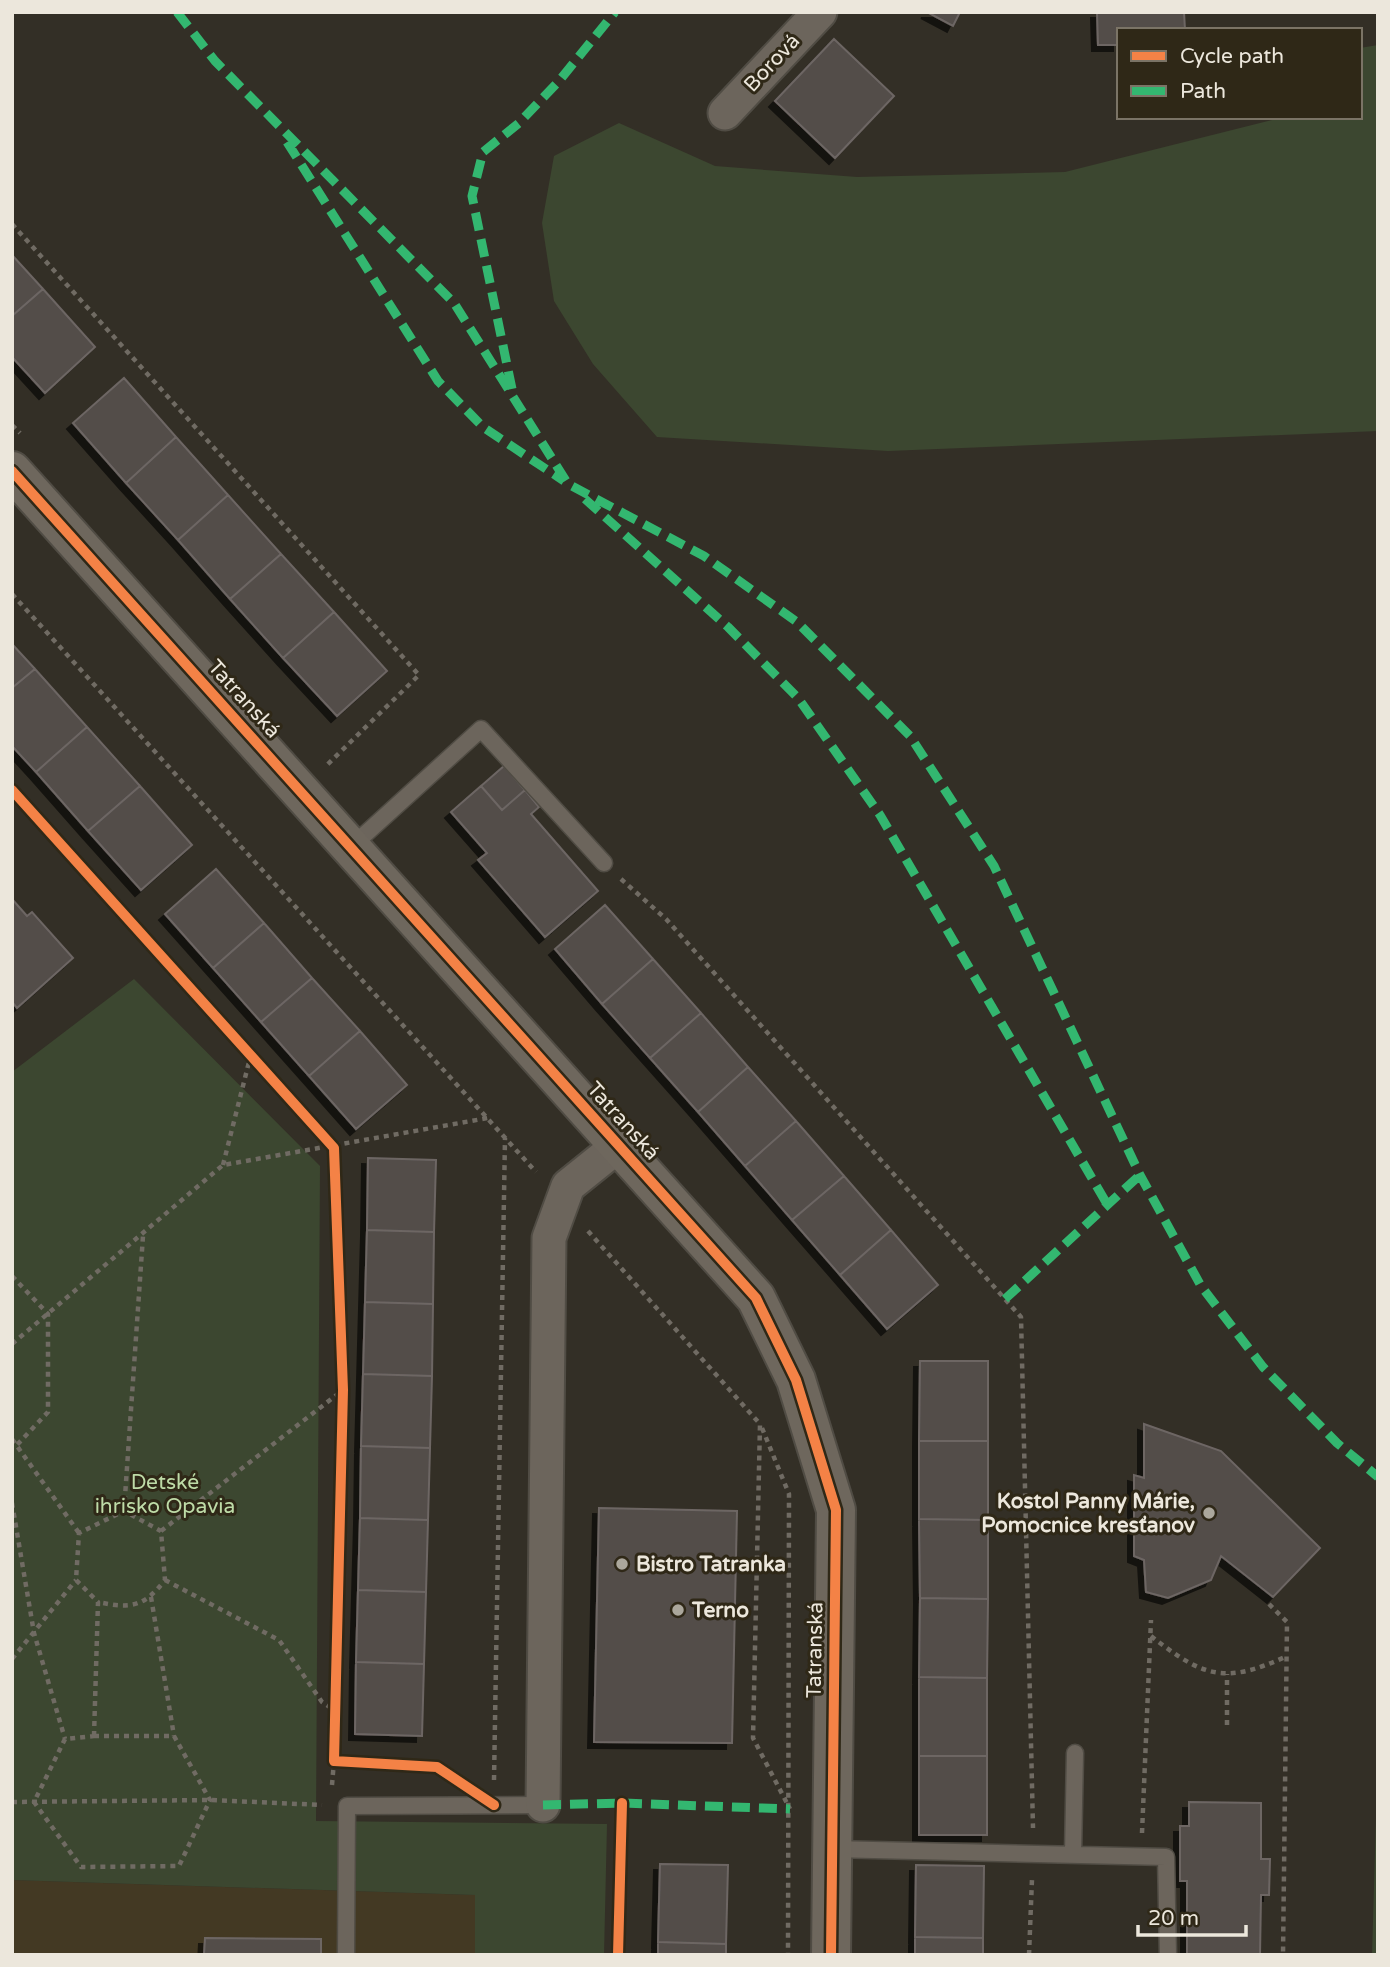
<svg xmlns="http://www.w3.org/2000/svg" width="1390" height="1967" font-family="'Varela Round',sans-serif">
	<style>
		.built { fill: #433923 }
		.green { fill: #3c4730 }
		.building { fill: #524d4a; stroke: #6d6664; stroke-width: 2; filter: url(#shadow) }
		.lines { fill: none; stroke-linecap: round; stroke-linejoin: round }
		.lane-casing { stroke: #504c44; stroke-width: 19 }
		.street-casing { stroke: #504c44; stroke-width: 37 }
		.secondary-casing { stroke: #504c44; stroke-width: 42 }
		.path { stroke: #706b63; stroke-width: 4.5; stroke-dasharray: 5 5; stroke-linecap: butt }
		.lane { stroke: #6c655c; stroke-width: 16 }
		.street { stroke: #6c655c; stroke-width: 33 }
		.secondary { stroke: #6e675d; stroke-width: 38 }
		.quiet { stroke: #33b770; stroke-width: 9; stroke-dasharray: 18 9; stroke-linecap: butt }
		.cycleway-casing { stroke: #2f2817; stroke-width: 15 }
		.cycleway { stroke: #f48246; stroke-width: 10 }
		.poi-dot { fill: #aba79c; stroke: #2f2817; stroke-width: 2.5 }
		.labels { text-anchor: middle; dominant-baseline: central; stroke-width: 6; stroke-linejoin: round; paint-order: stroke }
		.street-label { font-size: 21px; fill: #ece7dc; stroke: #2f2817 }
		.park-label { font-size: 21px; fill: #bedba7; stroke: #2f2817 }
		.poi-label { font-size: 21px; font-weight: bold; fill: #ece7dc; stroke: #2f2817; text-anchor: start }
	</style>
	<defs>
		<filter id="shadow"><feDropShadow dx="-6" dy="6" stdDeviation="0" flood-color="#0009"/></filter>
	</defs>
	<rect width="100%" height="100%" fill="#332f26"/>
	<path class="built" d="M12,1880L475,1895V1955H12Z"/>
	<path class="green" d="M1378,45V431L888,451L657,437L593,364L554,301L542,223L554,156L619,123L715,166L857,177L1065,172L1284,117H1360V48Z
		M134,979L320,1166L316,1821L607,1824L604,1955H475V1895L12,1880V1072Z
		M1377,1783L1378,1955H1372Z"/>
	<path class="building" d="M927,12H960L953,26Z
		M1097,12H1184L1185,30H1119V45H1098Z
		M834,39L894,96L835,158L775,101Z
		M12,255L43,289L12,316Z
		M43,289L95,347L45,393L12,357V316Z
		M124,378L176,437L126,483L73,423Z
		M176,437L228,495L178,540L126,483Z
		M228,495L281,554L230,599L178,540Z
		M281,554L334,612L283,658L230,599Z
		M334,612L387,671L337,716L283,658Z
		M12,644L35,669L12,688Z
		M35,669L87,727L36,772L12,746V688Z
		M87,727L140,786L88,831L36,772Z
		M504,766L525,790L502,810L481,786Z
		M140,786L192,845L141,890L88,831Z
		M481,786L502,810L525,790L539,807L531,814L598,891L545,937L478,860L487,853L451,812Z
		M216,869L264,923L213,968L165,914Z
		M12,899L27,916L32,912L73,958L17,1008L12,1002Z
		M605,905L653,959L602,1004L555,949Z
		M264,923L312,978L261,1022L213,968Z
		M653,959L701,1013L650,1058L602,1004Z
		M312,978L360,1031L309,1076L261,1022Z
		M701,1013L748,1067L698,1112L650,1058Z
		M360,1031L407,1085L356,1129L309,1076Z
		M748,1067L796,1121L745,1166L698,1112Z
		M796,1121L844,1176L792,1220L745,1166Z
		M368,1158L436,1160L434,1232L367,1230Z
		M844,1176L891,1230L840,1275L792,1220Z
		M367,1230L434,1232L433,1304L365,1302Z
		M891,1230L938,1285L887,1329L840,1275Z
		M365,1302L433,1304L432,1376L363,1374Z
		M920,1361H988V1441H919Z
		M363,1374L432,1376L430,1448L361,1446Z
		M1144,1424L1221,1451L1320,1548L1273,1597L1221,1556L1211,1580L1168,1598L1146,1592L1144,1560L1134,1556V1475L1144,1478Z
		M919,1441H988V1520L919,1519Z
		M361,1446L430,1448L428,1520L360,1518Z
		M599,1508L737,1511L732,1743L594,1742Z
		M360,1518L428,1520L426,1592L358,1590Z
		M919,1519L988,1520V1599L920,1598Z
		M358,1590L426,1592L424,1664L356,1662Z
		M920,1598L988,1599L987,1678L919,1677Z
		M356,1662L424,1664L422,1736L355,1734Z
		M919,1677L987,1678V1756H919Z
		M919,1756H987V1835H919Z
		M1189,1802L1261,1803V1859H1270L1269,1895H1261L1260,1955H1187V1881H1180V1826H1189Z
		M660,1864L728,1865L726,1944L658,1942Z
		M916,1865L984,1866L983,1938L915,1937Z
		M915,1937L983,1938V1955H915Z
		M205,1938L321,1939V1955H204Z
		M658,1942L726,1944V1955H658Z"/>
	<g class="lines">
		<g class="lane-casing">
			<path id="lane" d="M351,847L481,729L604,863
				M832,1849L1166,1857L1168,1955
				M1073,1854L1075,1753
				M346,1955L347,1806L543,1805"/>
		</g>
		<g class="street-casing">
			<path id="street" d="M725,113L820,12
				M543,1805L549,1238L568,1186L619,1145"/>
		</g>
		<g class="secondary-casing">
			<path id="secondary" d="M12,471L756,1298L796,1380L836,1510L831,1955"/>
		</g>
		<path class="path" d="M12,224L419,675L326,766
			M12,425L20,433
			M12,594L536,1172
			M621,879L666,919L1021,1317L1033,1828
			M223,1165L250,1058
			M588,1231L760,1424L753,1738L790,1809
			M12,1276L48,1314V1412L15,1447
			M12,1344L223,1165L488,1118
			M762,1428L789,1494L788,1955
			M12,1439L79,1533
			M12,1503L34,1633L65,1739
			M124,1511L143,1236
			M161,1531L343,1390
			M165,1580L279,1640L322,1702L336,1711
			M151,1597L174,1736
			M1269,1604L1287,1622L1283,1955
			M1151,1636C1203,1677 1225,1685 1287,1656
			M12,1659L76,1580
			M1227,1725V1674
			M94,1736H174L210,1800L179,1866L81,1867L34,1802L65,1739Z
			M94,1736L98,1602L76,1580L79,1533L124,1511L161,1531L165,1580C144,1607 131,1609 98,1602
			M494,1780L505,1138
			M332,1785L334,1761
			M12,1802L210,1800L322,1805
			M1142,1833L1151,1620
			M1029,1955L1032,1879"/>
		<use href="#lane" class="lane"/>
		<use href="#street" class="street"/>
		<use href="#secondary" class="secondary"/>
		<path class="quiet" d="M177,12L215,61L454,303L568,484L704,556L797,622L910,736L994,866L1140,1175L1201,1286L1263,1367L1337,1443L1378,1477
			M287,142L438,381L483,427L564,481
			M512,389L472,196L483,152L519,123L559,81L615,12
			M585,499L728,627L798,698L880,815L1107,1204
			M1005,1299L1140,1175
			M543,1805L622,1803L790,1809"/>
		<g class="cycleway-casing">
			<path id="cycleway" d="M12,471L756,1298L796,1380L836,1510L831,1955
				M12,790L334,1148L343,1390L334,1761L437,1767L494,1805
				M618,1955L622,1803"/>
		</g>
		<use href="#cycleway" class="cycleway"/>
	</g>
	<g class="poi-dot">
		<circle cx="1209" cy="1513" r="7"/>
		<circle cx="622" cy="1564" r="7"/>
		<circle cx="678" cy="1610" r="7"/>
	</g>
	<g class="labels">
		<g class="street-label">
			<text transform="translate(772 63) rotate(-47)">Borová</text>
			<text transform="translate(244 699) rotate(48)">Tatranská</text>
			<text transform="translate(623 1121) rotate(48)">Tatranská</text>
			<text transform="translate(815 1650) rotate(-89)">Tatranská</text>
		</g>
		<g class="park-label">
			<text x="165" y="1482">Detské<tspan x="165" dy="24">ihrisko Opavia</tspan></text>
		</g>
		<g class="poi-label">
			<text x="1195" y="1501" text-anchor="end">Kostol Panny Márie,<tspan x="1195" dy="24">Pomocnice kresťanov</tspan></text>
			<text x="636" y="1564">Bistro Tatranka</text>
			<text x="692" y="1610">Terno</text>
		</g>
	</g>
	<rect width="1390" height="1967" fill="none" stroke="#ece7dc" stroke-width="28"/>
	<rect x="1117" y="28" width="245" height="91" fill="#2f2817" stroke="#7b7466" stroke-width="2"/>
	<rect x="1131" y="51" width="35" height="10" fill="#f48246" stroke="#7b7466" stroke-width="2"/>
	<text x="1180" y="63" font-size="21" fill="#ece7dc">Cycle path</text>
	<rect x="1131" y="86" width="35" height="10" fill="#33b770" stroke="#7b7466" stroke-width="2"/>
	<text x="1180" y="98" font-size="21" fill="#ece7dc">Path</text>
	<path d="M1138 1925v10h108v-10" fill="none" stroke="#ece7dc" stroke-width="3.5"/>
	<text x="1148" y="1925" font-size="21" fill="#ece7dc" stroke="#2f2817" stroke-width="5" paint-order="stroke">20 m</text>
</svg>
